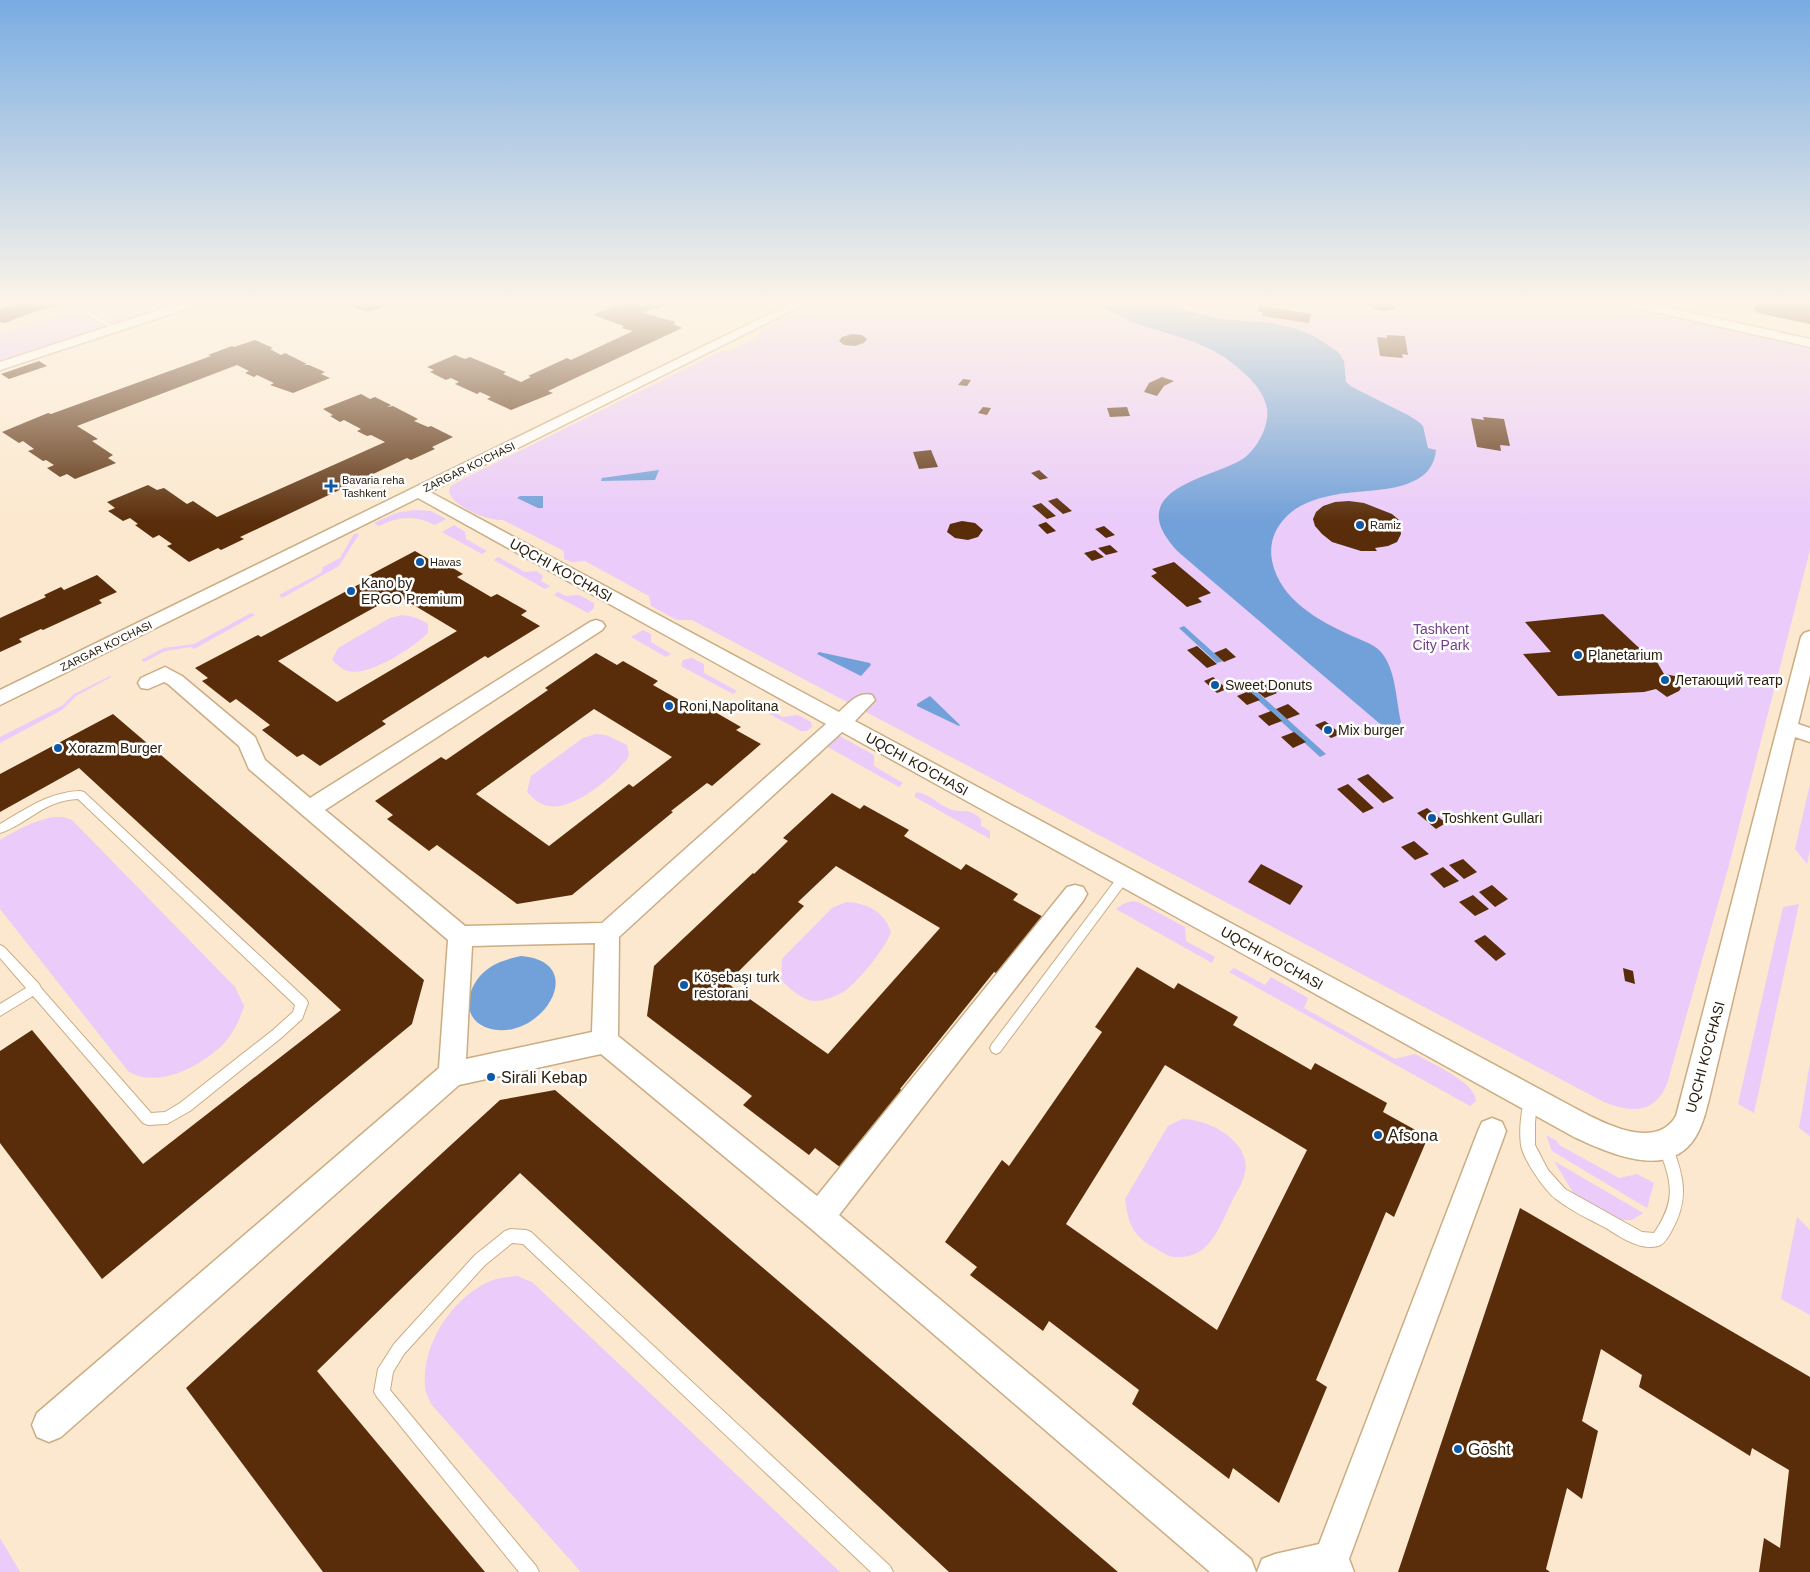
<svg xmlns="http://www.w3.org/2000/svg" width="1810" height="1572" font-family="Helvetica,sans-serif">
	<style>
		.green { fill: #eacbfa }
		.water { fill: #72a0d9 }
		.building { fill: #592d0a; fill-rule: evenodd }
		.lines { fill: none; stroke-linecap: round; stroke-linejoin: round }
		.lane-casing { stroke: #cbac83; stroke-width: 2 }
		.street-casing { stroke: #cbac83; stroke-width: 3 }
		.lane { fill: #fff; fill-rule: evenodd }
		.street { fill: #fff; fill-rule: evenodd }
		.poi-dot { fill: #0c59a8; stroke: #fff; stroke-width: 2 }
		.labels { text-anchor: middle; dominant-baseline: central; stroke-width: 5; stroke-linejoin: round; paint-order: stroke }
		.far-street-label { font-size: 11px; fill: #2b200f; stroke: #fff }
		.far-poi-label { font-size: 11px; fill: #2b200f; stroke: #fff; text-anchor: start }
		.street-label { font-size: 14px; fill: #2b200f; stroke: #fff }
		.poi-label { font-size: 14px; fill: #2b200f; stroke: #fff; text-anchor: start }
		.park-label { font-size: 14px; fill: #713e88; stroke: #fff }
		.near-poi-label { font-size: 16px; fill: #2b200f; stroke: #fff; text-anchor: start }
	</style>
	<rect width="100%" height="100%" fill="#fbe8ce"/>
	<path class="green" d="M99,302H183L119,323L87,306Z
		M820,302H1606L1810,349V550L1729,865L1667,1084C1654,1114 1632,1113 1604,1102L692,620H677L651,606L649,596L585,561L572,562L564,559V551L503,520C488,521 450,506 449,490L451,486L463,479L721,351H730L759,337V332Z
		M74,311L104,327L0,361V334Z
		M415,510L431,511L446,519L435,525C416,515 399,516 379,526L374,523L396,513Z
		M454,525L465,532L466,539L487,551L482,554L442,532Z
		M354,534H359L339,566L282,598L279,595L321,573L323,567L340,558Z
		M498,557L525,572L536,571L543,576L541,581L550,586L545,589L494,560Z
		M558,592L566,596L579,595L594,603V608L588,613L554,595Z
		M251,613L255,615L194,649L191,647L165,651L144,662L141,660L164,648L194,644Z
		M402,615C412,616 419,618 428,624V633C414,647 369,677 348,671C342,669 337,665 332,660L338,648L390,618Z
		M643,630L651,634V642L671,654L666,657L631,637Z
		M692,658L704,664V673L737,691L733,694L681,666L683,660Z
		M110,676L111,677L76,696L62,710L0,743V737L63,705L74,694Z
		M749,698L783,717L798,715L811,722L812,727L806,731H801L745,701Z
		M596,734L606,735L627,745L629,756C616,775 574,811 549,806C540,805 533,798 527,792L531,776L583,738Z
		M838,735L874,755V766L903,783L899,787L826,746Z
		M1810,784V850L1807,864L1795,849Z
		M917,792C929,794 939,805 950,809C962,814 967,806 981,819V826L990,831V839L915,797V794Z
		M53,817H63L72,820L235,987L244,1006C239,1022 231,1038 218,1049C197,1068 155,1089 128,1071L0,909V840C17,830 33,821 53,817Z
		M1133,901L1140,903L1185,927L1186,941L1215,957L1212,963L1116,909L1123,904Z
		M846,902C867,903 884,911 891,932C886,947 859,981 846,990C838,996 824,1001 814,1001C801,1000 790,988 781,980L782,959L832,908Z
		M1799,904L1754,1113L1738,1104L1783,907Z
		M1234,968L1265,985L1271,977L1308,998L1304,1008L1395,1059L1415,1054C1430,1063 1476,1082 1476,1101L1470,1106L1229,972Z
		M1810,1063V1136L1799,1128Z
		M1182,1119C1205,1119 1239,1135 1245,1160C1249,1175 1237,1191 1231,1203C1219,1228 1209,1260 1175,1257C1169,1257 1160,1251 1155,1248C1132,1236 1128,1222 1125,1199L1168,1126Z
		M1546,1135L1557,1141L1559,1145L1619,1178L1637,1174L1654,1183L1647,1208L1552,1151Z
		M1554,1161L1643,1213L1632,1220H1619L1574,1194Z
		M1797,1217L1810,1230V1315L1781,1299Z
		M517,1276L532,1282L840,1572H581L431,1404C429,1398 425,1392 425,1386C422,1346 449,1303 484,1284C494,1278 506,1277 517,1276Z
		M0,1538L20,1572H0Z"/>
	<path class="water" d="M1096,302H1164L1188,311L1221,319L1272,323L1297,329L1316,337L1338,352L1344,361L1346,382L1352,387L1408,415L1419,422L1423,426L1428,448L1436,450C1432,496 1366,488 1334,495C1318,498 1298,504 1286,517C1274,529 1269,544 1272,561C1280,600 1319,621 1352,636C1363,641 1378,645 1384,656C1396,674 1396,700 1401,722L1398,728H1388L1379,723L1197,568C1186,558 1174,550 1167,538C1133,488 1213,477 1241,460C1256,451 1270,426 1267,408C1264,394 1255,383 1245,374C1201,329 1141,337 1096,302Z
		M659,470L655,480L601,481L602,478Z
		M520,496H543V508H538L517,498Z
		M1184,626L1223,661L1217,663L1179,628Z
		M819,652L870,663L871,665L861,676L817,654Z
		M1255,690L1326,754L1320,757L1249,692Z
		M930,696L960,725L959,726L917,706V704Z
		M521,956C594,962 537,1048 485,1027C461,1017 467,988 483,973C493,963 507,959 521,956Z"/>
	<path class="building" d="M23,302H57L62,305L36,311L5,323L0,322V309Z
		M357,302H399L367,312L349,305Z
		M622,302H673L657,309L653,308L643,313L676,322L673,324L682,328L548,391L553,393L511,410L487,399L491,397L480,392L477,394L455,384L459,382L451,378L446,380L430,372L434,370L427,367L455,355L465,359L470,357L506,372L503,374L521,382L531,377L528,376L567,358L571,360L633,331L622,328L624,326L593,315Z
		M1371,302H1387L1396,306L1394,309L1385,311L1375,309L1369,305Z
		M1757,302H1810V324L1758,313L1754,309Z
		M1259,305L1311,314L1309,323L1262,316L1263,312H1257Z
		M852,334L862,335L867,339L864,343L855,346L844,345L839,341L842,337Z
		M1387,335L1405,336L1408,355L1402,354L1403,358L1380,356L1377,337L1387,338Z
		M255,340L273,348L270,349L281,355L285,353L307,364L303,365H309L325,372L321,374L330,378L293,393L270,385L274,383L257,375L254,377L245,373L249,371L237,365L77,426L98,439L92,441L113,455L108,458L116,463L75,479L67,474L60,477L47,468L54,465L46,460L43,461L28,451L34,449L23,441L19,443L2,432L48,413L51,414L211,356L208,355L232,346L234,347Z
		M39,361L47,366L9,379L1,374Z
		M1162,377L1174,381L1164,386L1157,396L1144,392L1149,383Z
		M963,379L971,380L967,386L958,385Z
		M361,394L370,399L375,397L391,405L387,407L393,406L418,419L414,421L428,427L431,426L453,437L432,447L435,449L411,460L407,458L240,537L244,539L221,550L218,548L189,562L167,546L172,544L159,535L153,538L135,525L138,524L130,518L123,521L108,511L115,508L107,502L148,485L157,490L164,488L187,504L193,501L217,517L385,442L371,435L367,436L357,431L361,429L344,420L340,422L330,416L333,415L323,409Z
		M983,407L991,408L987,415L978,413Z
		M1127,407L1130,416L1110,417L1107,408Z
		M1483,417L1504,419L1510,446L1500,445L1501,451L1477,447L1471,418L1484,420Z
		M931,450L938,467L919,469L913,452Z
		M1039,470L1048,478L1040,480L1031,473Z
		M1057,498L1072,511L1063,514L1048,501Z
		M1349,501L1364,503L1392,514L1399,520L1394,521L1400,526L1401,534L1397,542L1388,546L1375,548L1377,551H1361L1332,542L1322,534L1315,526L1313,519L1316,512L1323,506L1335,502Z
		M1041,503L1056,516L1047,519L1032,506Z
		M962,521L975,523L983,530L978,537L968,540L955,538L947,532L950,524Z
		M1046,522L1054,529L1056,531L1047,534L1038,525Z
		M1104,526L1115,535L1106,538L1095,529Z
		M1110,545L1118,552L1106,555L1098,548Z
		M1095,550L1104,557L1092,561L1084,553Z
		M415,551L432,561L436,558L463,574L457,577L491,597L497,594L527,611L521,615L540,626L488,658L485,656L382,721L386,724L320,766L303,754L297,757L262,730L270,725L236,699L230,703L202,681L208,678L195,668L258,635L261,637L367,580L364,578ZM397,595L457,631L337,702L278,661Z
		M1174,562L1211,593L1198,598L1202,602L1187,607L1151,576L1157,573L1152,569Z
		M97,575L117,592L99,600L102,603L43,630L41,629L19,639L22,642L0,652V618L46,597L44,595L61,587L64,590Z
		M1603,614L1637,646L1657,662L1664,674L1680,677L1682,686L1679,691L1667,697L1656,689L1644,692L1558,696L1523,654L1551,652L1525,622Z
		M1197,646L1217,664L1207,668L1187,650Z
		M1226,648L1236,657L1224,662L1214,653Z
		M596,653L617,665L623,661L658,681L653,685L697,710L703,705L741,727L736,730L761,744L712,786L707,783L671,811L673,812L572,895L517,904L437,845L429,851L387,819L393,815L375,801L441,757L446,760L548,690L545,688ZM594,709L672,757L633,787L629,784L549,846L476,794Z
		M1213,677L1227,689L1217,693L1204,681Z
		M1266,684L1277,693L1265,698L1254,689Z
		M1249,691L1260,700L1247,705L1237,696Z
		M1288,704L1300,714L1287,719L1276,709Z
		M1271,711L1282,721L1269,726L1258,716Z
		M113,714L424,980L412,1024L102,1279L0,1143V1051L32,1030L143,1164L341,1010L79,768L0,812V774Z
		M1325,721L1341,734L1331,738L1315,725Z
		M1294,732L1306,742L1293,748L1281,737Z
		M1368,774L1394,798L1383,803L1357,779Z
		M1348,784L1374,808L1363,813L1337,789Z
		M832,793L860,809L864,805L909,830L904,836L961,870L966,864L1018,894L1013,900L1045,918L1000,975L994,972L900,1089L907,1094L845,1171L815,1148L809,1155L743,1105L752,1096L647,1016L654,966L753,873L754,874L788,841L783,838ZM836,866L940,928L828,1054L727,983L804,906L798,902Z
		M1427,808L1446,823L1436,829L1417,813Z
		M1414,841L1429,854L1415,860L1401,847Z
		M1463,859L1477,872L1464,879L1449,865Z
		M1261,864L1303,886L1290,905L1248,882Z
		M1443,867L1459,881L1444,888L1430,874Z
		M1492,885L1508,899L1495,907L1479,892Z
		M1473,895L1489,909L1475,916L1459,902Z
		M1485,935L1503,951L1506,954L1496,961L1474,941Z
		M1137,967L1174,989L1178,983L1238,1017L1233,1025L1311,1070L1315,1063L1387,1103L1383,1112L1428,1137L1394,1217L1386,1212L1316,1380L1327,1387L1279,1503L1233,1468L1229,1479L1132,1404L1139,1390L1049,1321L1043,1331L970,1275L977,1267L945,1242L1002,1160L1009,1166L1102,1032L1095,1027ZM1165,1065L1307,1150L1217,1330L1066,1224Z
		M1623,968L1633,971L1635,984L1625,981Z
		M555,1090L685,1201L1118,1572H949L520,1173L317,1371L485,1572H323L186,1388L500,1100Z
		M1520,1208L1810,1377V1572H1759L1764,1538L1780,1548L1789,1470L1752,1448L1750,1456L1639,1387L1642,1375L1601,1349L1582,1421L1598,1431L1582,1499L1567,1488L1546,1569L1550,1572H1398Z"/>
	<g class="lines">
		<g class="lane-casing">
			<path id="lane" d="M64,302H71L118,328L113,329Z
				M80,791L84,792L306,999L308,1003L302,1019L281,1038L190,1111L167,1124L148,1125L143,1123L33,996L0,1016V1004L26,988L0,958V945L4,947L39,984L41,988L151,1113L165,1112L180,1103L273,1030L293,1012L295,1005L78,799C44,800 28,824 0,833V824C26,809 49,792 80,791Z
				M1124,873L1128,874L1129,877L1128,880L1000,1052L996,1054L992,1052L990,1048L992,1044L1120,874Z
				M1531,1094L1536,1096L1537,1100L1535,1123V1145L1548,1170L1565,1189L1642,1232L1654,1233C1677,1199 1672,1183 1658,1146L1660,1141L1665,1140L1670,1141C1684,1175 1690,1199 1671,1232C1668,1237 1664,1245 1658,1246C1641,1251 1620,1237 1606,1228C1589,1219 1571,1211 1556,1199C1545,1191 1523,1159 1521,1145C1519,1131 1521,1109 1526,1096Z
				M510,1229L526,1230L531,1232L890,1566L893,1572H871L523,1244L512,1243L485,1265L404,1354L393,1372L390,1390L536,1566L539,1572H519L377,1397L374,1392L378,1369L394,1344L475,1255L505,1231Z"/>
		</g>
		<g class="street-casing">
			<path id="street" d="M183,302H200L198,305L0,370V362Z
				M794,302H809L430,492L839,712C849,703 858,691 872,695L875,700L855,721L1573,1107C1601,1122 1655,1152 1676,1116L1801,637L1804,633L1810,631V675L1798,724L1810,728V742L1795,737L1710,1095C1706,1111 1702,1129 1692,1142C1663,1179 1607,1152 1574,1137L842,732L619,937L618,1036L817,1196L1067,887L1075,885L1083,887L1087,894L1083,901L839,1215L1251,1559L1256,1572H1210L809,1227L601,1054L459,1085L61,1437L49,1442L37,1437L32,1425L37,1413L439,1068L448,940L249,769L239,746L168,684L164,682L148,689L141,688L138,683L141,678L165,667L182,676L255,737L265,760L310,798L590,622L596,620L602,622L605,626L602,630L325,810L465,926L602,923L826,724L418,498L0,705V690ZM595,943L592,1032L466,1059L472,946Z
				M1622,302H1643L1810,339V347L1628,306Z
				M1492,1118L1502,1122L1506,1131L1349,1559L1354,1572H1257L1262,1559L1275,1554L1319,1544L1478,1131L1482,1122Z"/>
		</g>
		<use href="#lane" class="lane"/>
		<use href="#street" class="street"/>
	</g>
	<linearGradient id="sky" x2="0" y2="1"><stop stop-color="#79ace2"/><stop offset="0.58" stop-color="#fdf5e9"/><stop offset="1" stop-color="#fdf5e9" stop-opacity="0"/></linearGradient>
	<rect width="1810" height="522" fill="url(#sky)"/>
	<g class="poi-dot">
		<path d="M328.5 478.5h5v5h5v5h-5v5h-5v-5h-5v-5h5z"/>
		<circle cx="1360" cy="525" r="5"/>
		<circle cx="420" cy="562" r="5"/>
		<circle cx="351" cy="591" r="5"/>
		<circle cx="1578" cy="655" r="5"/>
		<circle cx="1665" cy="680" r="5"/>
		<circle cx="1215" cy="685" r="5"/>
		<circle cx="669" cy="706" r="5"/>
		<circle cx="1328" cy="730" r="5"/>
		<circle cx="58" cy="748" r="5"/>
		<circle cx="1432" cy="818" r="5"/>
		<circle cx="684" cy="985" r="5"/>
		<circle cx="491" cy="1077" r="5"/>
		<circle cx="1378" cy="1135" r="5"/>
		<circle cx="1458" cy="1449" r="5"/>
	</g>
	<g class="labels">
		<g class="far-street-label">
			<text transform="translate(469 467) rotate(-26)">ZARGAR KO'CHASI</text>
			<text transform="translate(106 646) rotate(-26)">ZARGAR KO'CHASI</text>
		</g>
		<g class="far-poi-label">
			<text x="342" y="480">Bavaria reha<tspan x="342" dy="13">Tashkent</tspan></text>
			<text x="1370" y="525">Ramiz</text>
			<text x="430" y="562">Havas</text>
		</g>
		<g class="street-label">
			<text transform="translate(561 570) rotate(29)">UQCHI KO'CHASI</text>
			<text transform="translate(917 764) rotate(29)">UQCHI KO'CHASI</text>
			<text transform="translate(1272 958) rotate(29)">UQCHI KO'CHASI</text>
			<text transform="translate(1705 1057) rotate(-75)">UQCHI KO'CHASI</text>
		</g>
		<g class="poi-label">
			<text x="361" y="583">Kano by<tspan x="361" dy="16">ERGO Premium</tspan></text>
			<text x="1588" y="655">Planetarium</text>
			<text x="1675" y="680">Летающий театр</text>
			<text x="1225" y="685">Sweet Donuts</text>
			<text x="679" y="706">Roni Napolitana</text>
			<text x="1338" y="730">Mix burger</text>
			<text x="68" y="748">Xorazm Burger</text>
			<text x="1442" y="818">Toshkent Gullari</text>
			<text x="694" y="977">Köşebaşı turk<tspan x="694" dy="16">restorani</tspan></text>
		</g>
		<g class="park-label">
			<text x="1441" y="629">Tashkent<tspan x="1441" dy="16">City Park</tspan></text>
		</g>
		<g class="near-poi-label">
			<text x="501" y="1077">Sirali Kebap</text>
			<text x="1388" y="1135">Afsona</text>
			<text x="1468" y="1449">Gōsht</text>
		</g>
	</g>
</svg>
